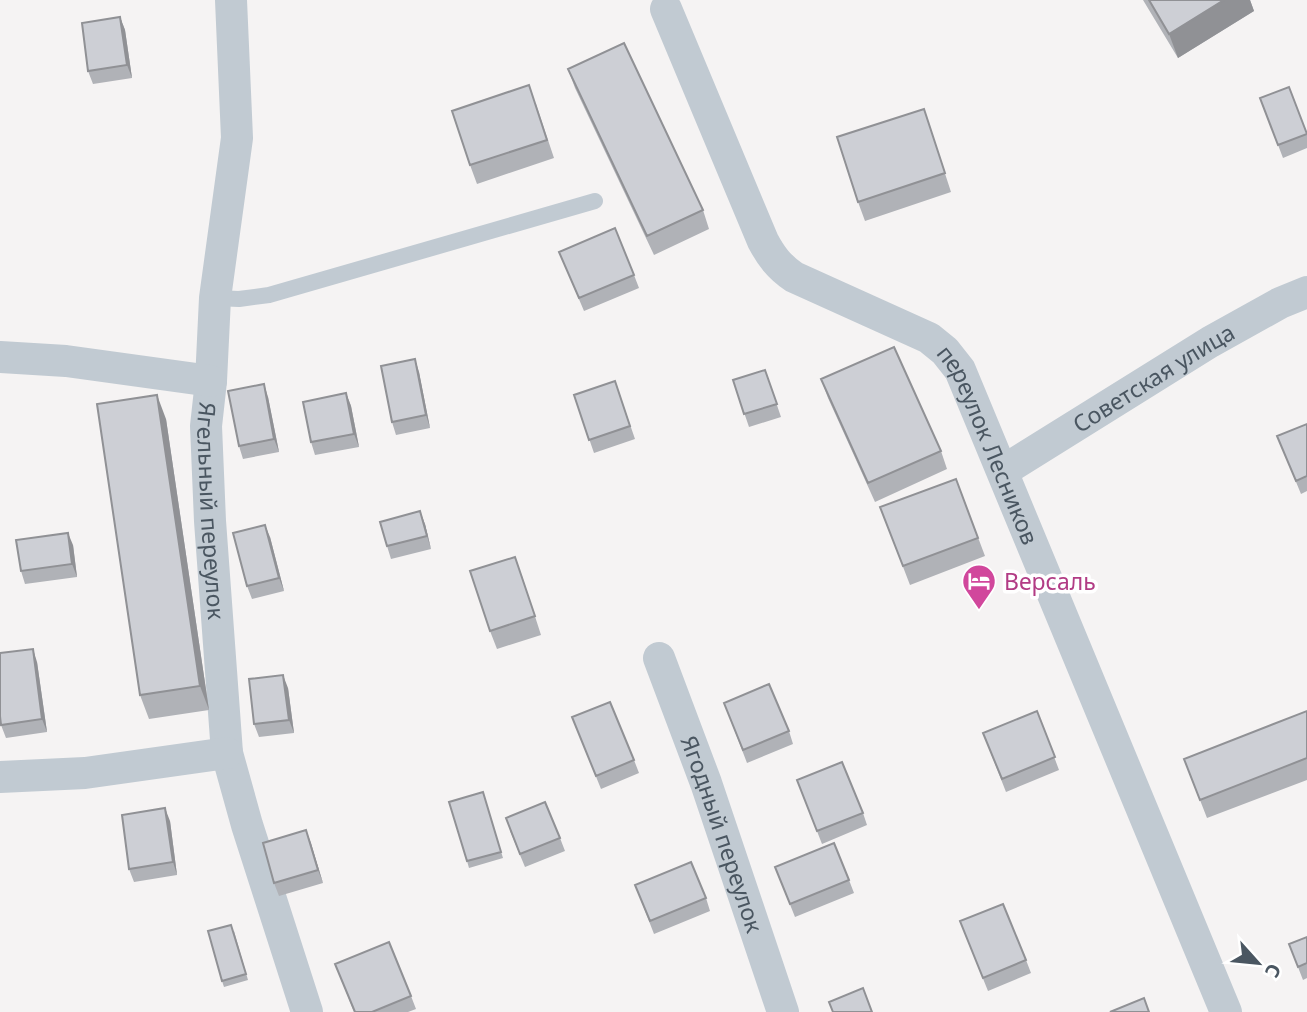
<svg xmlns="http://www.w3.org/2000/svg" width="1307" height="1012" font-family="'Noto Sans',sans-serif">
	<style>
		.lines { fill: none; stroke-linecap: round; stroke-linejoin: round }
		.service { stroke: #c1cad2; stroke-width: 16 }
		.minor { stroke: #c1cad2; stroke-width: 32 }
		.wall { fill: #b0b2b7 }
		.shaded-wall { fill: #909195 }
		.building { fill: #cdcfd5; stroke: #909195; stroke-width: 2 }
		.labels { text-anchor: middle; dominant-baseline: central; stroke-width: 7; stroke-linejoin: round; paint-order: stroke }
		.street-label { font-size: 23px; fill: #4a5661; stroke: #fff }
		.hotel-label { font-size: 23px; fill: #b23c85; stroke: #fff; text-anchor: start }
	</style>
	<rect width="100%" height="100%" fill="#f5f3f3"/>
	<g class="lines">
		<path class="service" d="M215,298L239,299L269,295L595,201"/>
		<g class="minor">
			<path id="s1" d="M231,0L237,138L215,298L211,381L206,426L210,521L227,753L247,825L307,1012"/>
			<path id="s2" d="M666,9L763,241C771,256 779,267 794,277L929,338L945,351L960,370L1226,1012"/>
			<path d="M0,357L66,361L211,381"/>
			<path id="s3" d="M1003,471L1210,342L1280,303L1307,292"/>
			<path id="s4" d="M659,658L706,783L783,1012"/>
			<path d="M0,777L85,773L227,753"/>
		</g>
	</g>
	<path class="wall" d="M1143,0H1250L1254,11L1178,58Z
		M120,17L125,30L132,78L93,84L88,71Z
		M568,69L703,210L709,229L654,255L575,88Z
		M1260,98L1307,134V148L1283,158Z
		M536,104L554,158L477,184L470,165Z
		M924,109L951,192L865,221L858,202Z
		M559,252L634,275L639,288L584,311Z
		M765,370L781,417L749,427L733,380Z
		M419,372L430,428L396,435L392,422Z
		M821,379L941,451L947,469L875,502L828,398Z
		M615,381L635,439L594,453L574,395Z
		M346,393L351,406L359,447L315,455L311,442Z
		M268,397L279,452L243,459L239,446Z
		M166,419L209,710L149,719L140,695Z
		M1307,424V491L1301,494L1277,436Z
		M956,479L985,556L910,585L880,507Z
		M425,524L431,549L391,559L387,546Z
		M270,537L284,591L252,599L247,586Z
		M73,545L77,577L25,584L21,571Z
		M522,576L541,635L497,649L490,631Z
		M37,662L47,732L6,738L1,725Z
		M288,688L294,733L259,737L254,724Z
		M1037,711L1059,770L1006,792L988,746Z
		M1307,711V780L1207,818L1184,759Z
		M729,716L789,731L793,744L747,763Z
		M572,717L634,760L639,773L601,789Z
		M797,780L863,813L867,825L822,844Z
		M483,792L503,858L469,868L467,861Z
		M170,821L177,875L134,882L129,869Z
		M306,830L323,883L279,896L274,883Z
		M510,831L560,838L565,851L525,867Z
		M775,867L849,880L854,893L795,917Z
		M635,885L706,898L710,911L654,934Z
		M234,931L248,980L224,987L222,981Z
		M965,934L1026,960L1031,973L988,991Z
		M1307,937V978L1303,980L1289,944Z
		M335,964L411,996L416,1009L408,1012H354Z"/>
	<path class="shaded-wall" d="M1224,0H1250L1254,11L1178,58L1169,34Z
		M120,17L125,30L132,78L127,65Z
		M415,359L419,372L430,428L426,415Z
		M264,384L268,397L279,452L274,439Z
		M346,393L351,406L359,447L354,434Z
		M157,395L166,419L209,710L200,686Z
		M420,511L425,524L431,549L427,536Z
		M265,525L270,537L284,591L279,578Z
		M68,533L73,545L77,577L72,564Z
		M33,649L37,662L47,732L42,719Z
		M283,675L288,688L294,733L289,720Z
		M165,808L170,821L177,875L173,862Z
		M306,830L311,843L323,883L318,870Z"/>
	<path class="building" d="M1149,0H1224L1169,34Z
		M120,17L127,65L88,71L82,23Z
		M624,43L703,210L647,236L568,69Z
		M529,85L547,140L470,165L452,111Z
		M1289,87L1307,134L1278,145L1260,98Z
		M924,109L945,173L858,202L837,137Z
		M615,228L634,275L579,298L559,252Z
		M894,347L941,451L868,483L821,379Z
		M415,359L426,415L392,422L381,366Z
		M765,370L777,404L744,414L733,380Z
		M615,381L630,426L589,440L574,395Z
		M264,384L274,439L239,446L228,391Z
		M346,393L354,434L311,442L303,402Z
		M157,395L200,686L140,695L97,404Z
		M1307,424V476L1296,481L1277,436Z
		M956,479L978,538L903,566L880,507Z
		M420,511L427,536L387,546L380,522Z
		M265,525L279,578L247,586L233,533Z
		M68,533L72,564L21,571L16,540Z
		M515,557L535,616L490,631L470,571Z
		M33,649L42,719L1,725L0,716V653Z
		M283,675L289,720L254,724L249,679Z
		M769,684L789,731L743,750L724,703Z
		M610,702L634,760L596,776L572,717Z
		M1037,711L1055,757L1002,779L983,733Z
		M1307,711V758L1200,800L1184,759Z
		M842,762L863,813L817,831L797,780Z
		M483,792L501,852L467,861L449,802Z
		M545,802L560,838L520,854L506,818Z
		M165,808L173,862L129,869L122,815Z
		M306,830L318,870L274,883L263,843Z
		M834,843L849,880L790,904L775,867Z
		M691,862L706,898L650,921L635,885Z
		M1003,904L1026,960L983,978L960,921Z
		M231,925L246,974L222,981L208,931Z
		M1307,937V963L1298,967L1289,944Z
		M389,942L411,996L372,1012H355L335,964Z
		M863,988L872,1012H833L829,1002Z
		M1144,998L1149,1012H1110Z"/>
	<defs>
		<g id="hotel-pin" transform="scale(1.75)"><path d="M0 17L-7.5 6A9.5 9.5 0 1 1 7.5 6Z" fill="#d1479c" stroke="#fff"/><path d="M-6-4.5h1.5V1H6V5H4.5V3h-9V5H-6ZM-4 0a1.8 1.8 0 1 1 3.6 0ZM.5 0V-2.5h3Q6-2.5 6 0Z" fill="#fff"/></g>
	</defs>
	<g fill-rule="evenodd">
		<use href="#hotel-pin" x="979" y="581"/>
	</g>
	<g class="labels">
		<g class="street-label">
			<text stroke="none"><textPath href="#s3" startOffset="177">Советская улица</textPath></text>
			<text stroke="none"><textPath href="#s2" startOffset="572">переулок Лесников</textPath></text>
			<text stroke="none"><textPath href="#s1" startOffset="513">Ягельный переулок</textPath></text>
			<text stroke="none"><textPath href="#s4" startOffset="187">Ягодный переулок</textPath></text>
		</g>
		<g class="hotel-label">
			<text x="1004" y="581">Версаль</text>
		</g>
	</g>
	<g transform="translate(1258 963) rotate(117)" stroke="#ffffff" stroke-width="5" paint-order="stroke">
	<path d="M0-5L12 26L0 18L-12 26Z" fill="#4a5661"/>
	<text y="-10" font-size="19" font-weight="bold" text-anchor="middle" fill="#4a5661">С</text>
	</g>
</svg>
